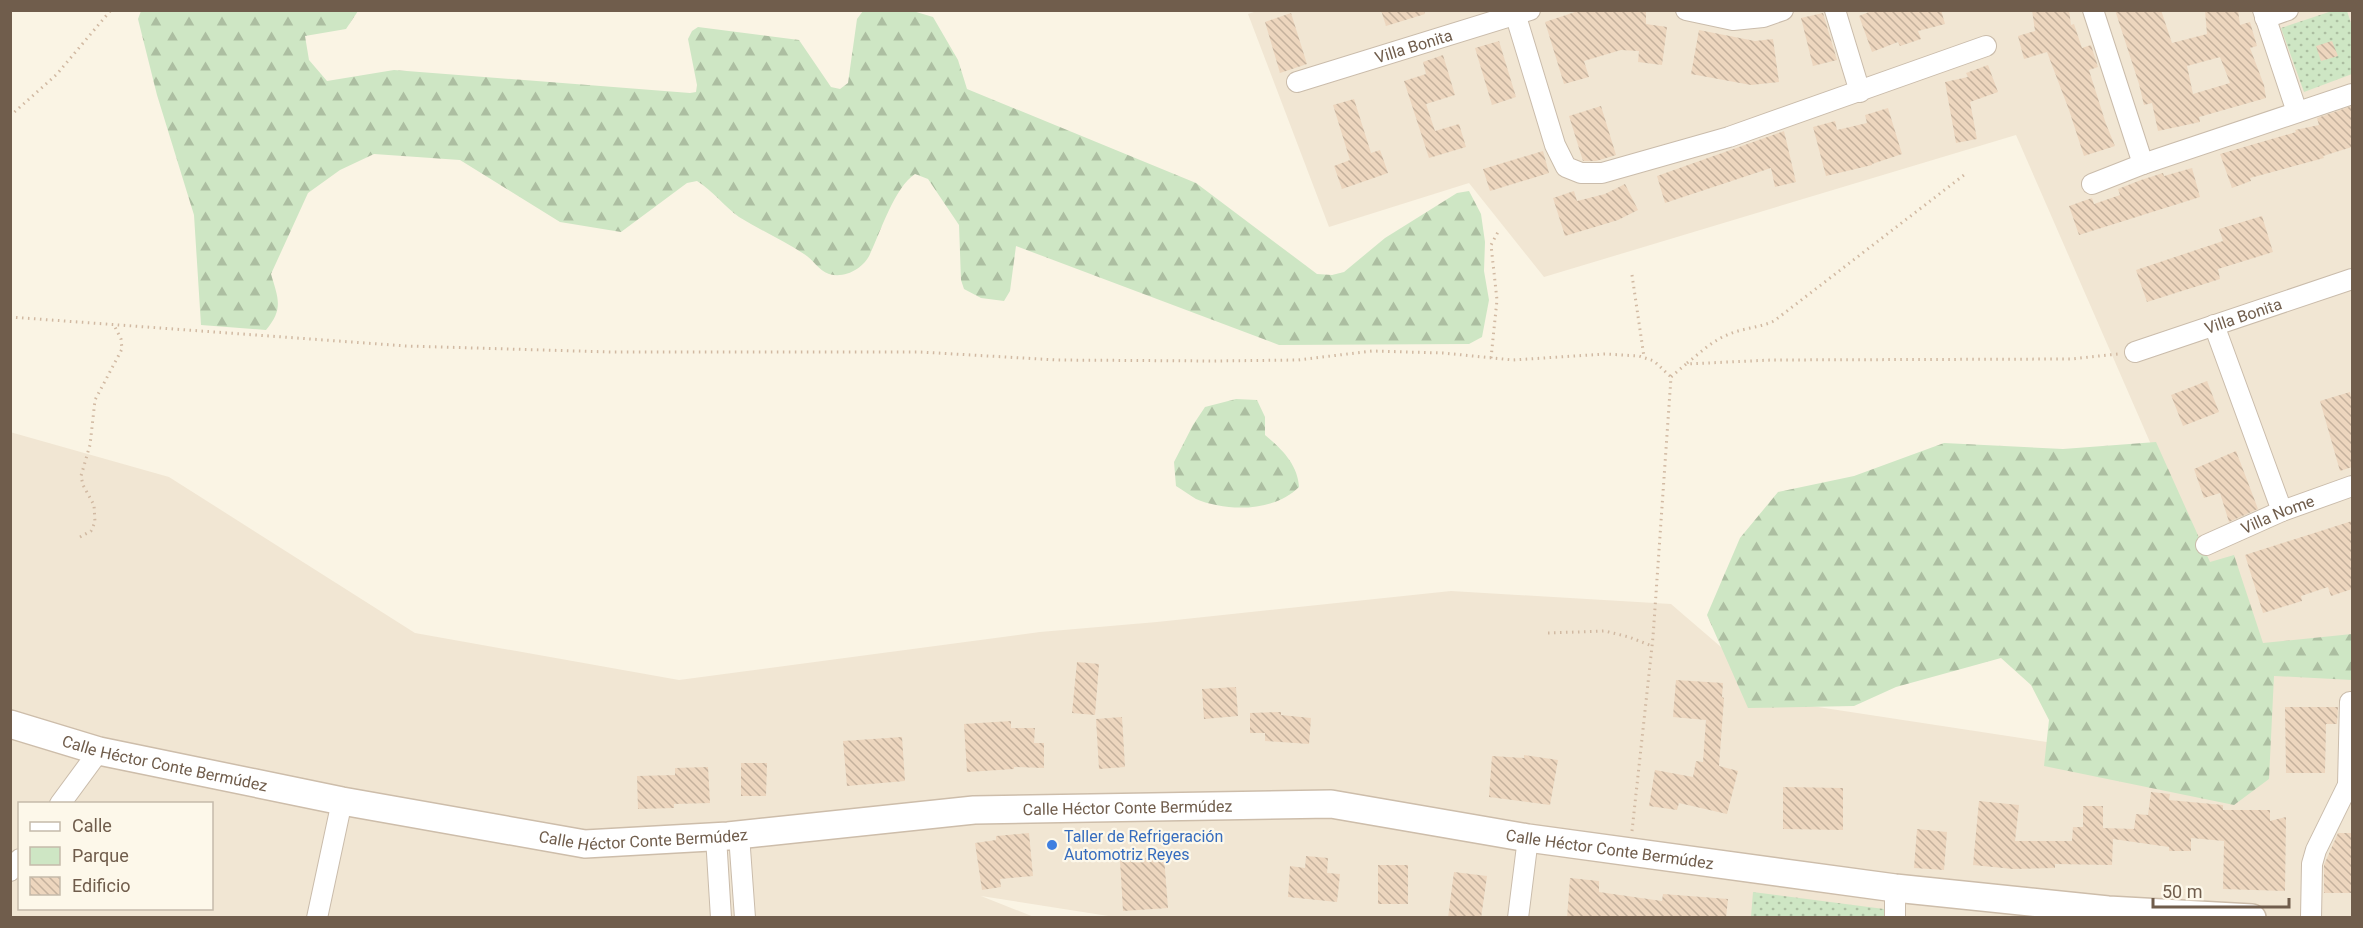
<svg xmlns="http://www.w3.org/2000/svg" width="2363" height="928" font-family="Roboto,sans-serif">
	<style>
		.residential { fill: #f1e6d3; fill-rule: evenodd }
		.green { fill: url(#green-dots) }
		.forest { fill: url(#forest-firs) }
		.building { fill: url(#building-back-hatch); fill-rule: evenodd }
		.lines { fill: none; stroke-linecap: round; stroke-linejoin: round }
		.street-casing { stroke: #cabcab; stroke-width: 22 }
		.secondary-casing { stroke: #cdbdaa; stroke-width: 30 }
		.path { stroke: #d1b9a2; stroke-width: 3; stroke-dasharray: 1.5 4.5; stroke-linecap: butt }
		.street { stroke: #fff; stroke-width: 20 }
		.secondary { stroke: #fff; stroke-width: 27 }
		.shop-dot { fill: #3f7fe0; stroke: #fdf8ea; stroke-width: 2 }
		.labels { text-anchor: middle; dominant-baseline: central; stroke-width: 4.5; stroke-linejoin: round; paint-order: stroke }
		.street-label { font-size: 16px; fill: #705d4c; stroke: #fdf8ea }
		.shop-label { font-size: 16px; fill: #366cbe; stroke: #fdf8ea; text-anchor: start }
	</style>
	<defs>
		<pattern id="green-dots" width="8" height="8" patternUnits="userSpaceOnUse" patternTransform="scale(1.5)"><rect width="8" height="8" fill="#cee6c4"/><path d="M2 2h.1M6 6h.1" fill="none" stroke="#acbea1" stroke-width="1.8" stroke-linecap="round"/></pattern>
		<pattern id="forest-firs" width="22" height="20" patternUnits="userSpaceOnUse" patternTransform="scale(1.5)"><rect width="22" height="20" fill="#cee6c4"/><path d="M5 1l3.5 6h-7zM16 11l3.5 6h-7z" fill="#acbea1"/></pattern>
		<pattern id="building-back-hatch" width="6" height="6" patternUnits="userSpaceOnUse" patternTransform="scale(1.5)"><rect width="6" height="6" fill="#edd6be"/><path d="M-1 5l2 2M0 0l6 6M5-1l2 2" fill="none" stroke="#c4b19d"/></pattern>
	</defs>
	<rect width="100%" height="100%" fill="#faf4e4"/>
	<path class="residential" d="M1260,10L2352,11V917L1121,918L981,896L1034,917H11L10,432L169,477L415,633L679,680L1040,632L1157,622L1451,591L1671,604L1785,702L2177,762L2211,582L2016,135L1544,277L1469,183L1329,227L1248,14ZM20,804H212V908H20Z"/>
	<path class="green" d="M2332,11H2347L2352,26V74L2304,92L2281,28Z
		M1753,892L1884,909V917H1751Z"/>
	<path class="forest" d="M141,11H358L346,29L305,36L309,60L327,81L394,70L690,93L696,92L697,85L688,39L692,31L698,27L799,40L831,87L840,89L848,83L857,19L863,11H913L933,17L958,60L967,89L1196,183L1317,274L1332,275L1344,272L1385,238L1457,193L1469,191L1481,214L1485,242L1484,271L1489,300L1482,337L1469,344L1279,345L1016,246L1010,291L1004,301L981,298L964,289L961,280L959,225L928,179L915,174C894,188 881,231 870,254C864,268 845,279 829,274C818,270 813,259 804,254C783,240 760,230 739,217C724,206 712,190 697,181L687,183L621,232L560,222L460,160L374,154L340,170L308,193L271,274C278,298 284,309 266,330L201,325L194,215L157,95L138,19Z
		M1236,399L1257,400L1265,417V435C1282,449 1298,465 1299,487C1274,512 1227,512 1196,499C1189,495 1183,490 1176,486L1174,462L1193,425L1205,407Z
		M2156,442L2210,562L2234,555L2263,643L2352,634V680L2274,676L2269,779L2234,805L2044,766L2049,720L2031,685L2001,658L1896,687L1854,706L1748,708L1707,615L1740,538L1778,492L1854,476L1944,443L2063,449Z"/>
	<path class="building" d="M1381,10H1424L1425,14L1386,26Z
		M1581,10L1646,11V24L1667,27L1662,65L1638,62L1639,51L1621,50L1584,61L1589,77L1564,84L1545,22Z
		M1874,10H1941L1945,24L1918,31L1921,39L1900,46L1898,42L1872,52L1859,16Z
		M2032,10H2069L2071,25L2074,24L2082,48L2091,45L2098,67L2089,70L2106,124L2115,146L2084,156L2069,110L2047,52L2024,59L2018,36L2035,31Z
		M2115,10H2161L2172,43L2207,34L2205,10H2238L2240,25L2250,22L2257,46L2250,48L2264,85L2266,98L2199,117L2200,122L2158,131L2152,103L2144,105L2139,84ZM2220,57L2230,83L2193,94L2187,66Z
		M1291,13L1307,64L1280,73L1265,22Z
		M1823,13L1837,60L1813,66L1801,18Z
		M1699,30L1755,41L1773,39L1779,82L1751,85L1691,74Z
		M1499,41L1516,97L1492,105L1475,48Z
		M2332,41L2338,56L2321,61L2316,46Z
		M1443,55L1455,95L1426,104L1435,131L1459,124L1466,147L1429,158L1404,81L1426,74L1423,62Z
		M1988,65L1998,92L1970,102L1977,139L1956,143L1945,82L1968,77L1966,73Z
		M1354,99L1371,153L1380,150L1388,173L1342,189L1334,166L1350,160L1333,105Z
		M1601,106L1616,155L1596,161H1583L1569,116Z
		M2352,106V147L2323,156L2324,158L2250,178L2251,181L2232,188L2220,154L2296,132L2295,130L2319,125L2317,118Z
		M1888,108L1902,154L1872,164V165L1826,176L1813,127L1835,121L1837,130L1867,123L1865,115Z
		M1784,131L1796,182L1775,187L1771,168L1665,203L1657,176Z
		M1543,151L1549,173L1490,191L1483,169Z
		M2192,168L2200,197L2079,235L2069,206L2092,198L2094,204L2120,195L2118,189L2141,180L2163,173L2164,176Z
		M1625,184L1638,210L1618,220L1565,236L1553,198L1574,191L1577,201L1605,194Z
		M2262,216L2273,252L2218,269L2220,279L2147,302L2136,270L2223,241L2219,229Z
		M2207,381L2219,412L2183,426L2171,395Z
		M2350,392L2352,403V467L2340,471L2320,401Z
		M2236,451L2258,509L2229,522L2220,493L2204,498L2194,469Z
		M2352,521V589L2331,596L2328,587L2301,596L2302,601L2263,613L2245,555Z
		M1077,662L1099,664L1095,715L1072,713Z
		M1676,680L1723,683L1722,697L1724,698L1719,766L1738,771L1727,814L1679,803L1677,810L1649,806L1655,770L1693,777L1696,761L1703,762L1706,720L1673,717Z
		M1236,687L1238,716L1204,719L1202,689Z
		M2285,707H2338L2337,724H2326L2325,773H2286Z
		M1281,712V715L1311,718L1309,744L1265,741V733H1250V713Z
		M1122,717L1125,767L1099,769L1096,719Z
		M1011,721V728H1035L1034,743H1044V768L1014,767V769L967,772L964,724Z
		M902,737L905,781L847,786L843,741Z
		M1524,755L1558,760L1550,805L1489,797L1492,756L1524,758Z
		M741,763H767L766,796H741Z
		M708,767L710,803L674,804V808L638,809L637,776L675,775V768Z
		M1783,787L1843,788V830L1783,829Z
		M2151,792L2170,794L2169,800L2223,805V810H2270V821L2286,817L2285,891L2223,889L2224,841L2191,838V851H2169V847L2113,839L2112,865L2055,864V868L2013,869L1973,865L1979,801L2019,805L2015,841H2072L2073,827H2083V806H2103V828L2134,829L2136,814L2148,815Z
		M1917,829L1947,832L1944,870L1914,868Z
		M1029,833L1033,876L1000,879L1001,887L982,890L975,843L996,840V836Z
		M2338,833H2352V893H2324V865Z
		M1306,856L1328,858L1327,873L1340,874L1337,902L1288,897L1290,866L1305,868Z
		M1164,857L1168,908L1123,911L1120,860Z
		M1378,865H1408V904H1378Z
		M1454,872L1487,876L1481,918H1448Z
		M1570,878L1599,881V892L1662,901L1663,894L1728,899L1726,918H1567Z"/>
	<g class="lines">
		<g class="street-casing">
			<g id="street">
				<path d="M1514,10L1555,145L1566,167L1581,173H1602L1729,137L1986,46"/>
				<path d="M1686,10L1733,20L1763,17L1783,10"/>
				<path d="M1835,10L1860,92"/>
				<path d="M2093,10L2143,164"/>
				<path d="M2263,10L2297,112"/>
				<path d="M2265,18L2288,10"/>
				<path id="s1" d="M1297,82L1530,10"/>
				<path d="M2092,184L2143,164L2352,94"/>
				<path d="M2214,325L2282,511"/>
				<path id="s2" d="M2135,352L2352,279"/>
				<path id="s3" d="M2206,545L2282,511L2352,486"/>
				<path d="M60,804L99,751"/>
				<path d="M739,835L745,918"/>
				<path d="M716,837L721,918"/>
				<path d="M10,871L20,859"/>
				<path d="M1895,888V918"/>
				<path d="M317,918L342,801"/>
				<path d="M1518,918L1528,838"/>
				<path d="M2311,918L2312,864L2316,850L2348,785L2350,702"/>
			</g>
		</g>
		<g class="secondary-casing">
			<g id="secondary">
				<path id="s4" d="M10,724L99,751L342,801L585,844L728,836L974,810L1331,804L1528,838L1895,888L2108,910L2252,918"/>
			</g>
		</g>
		<path class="path" d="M10,116L57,74L111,10
			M1632,275L1644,357
			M10,317L406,346L611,352H920L1057,360L1213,361L1298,360L1372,351L1443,353L1513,360L1605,354L1639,356L1654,361L1671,377
			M1491,358L1497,300L1491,245L1498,232
			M1687,363C1700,353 1712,341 1727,335C1742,328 1759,328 1774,321L1964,175
			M80,537L91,531L95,522L94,505L83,485L81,476L90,445L95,400L122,349L121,339L114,325
			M1548,633L1605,631L1629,637L1652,646
			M1632,831L1653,637L1671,377L1686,364L1771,360L2071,359L2118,354"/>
		<use href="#street" class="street"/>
		<use href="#secondary" class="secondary"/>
	</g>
	<circle class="shop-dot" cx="1052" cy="845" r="6"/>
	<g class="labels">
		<g class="street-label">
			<text stroke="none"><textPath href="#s1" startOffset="122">Villa Bonita</textPath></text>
			<text stroke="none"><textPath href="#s2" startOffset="114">Villa Bonita</textPath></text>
			<text stroke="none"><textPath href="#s3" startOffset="78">Villa Nome</textPath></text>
			<text stroke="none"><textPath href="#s4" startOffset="160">Calle Héctor Conte Bermúdez</textPath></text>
			<text stroke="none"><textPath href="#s4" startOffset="1132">Calle Héctor Conte Bermúdez</textPath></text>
			<text stroke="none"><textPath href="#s4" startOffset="646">Calle Héctor Conte Bermúdez</textPath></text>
			<text stroke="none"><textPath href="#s4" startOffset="1618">Calle Héctor Conte Bermúdez</textPath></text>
		</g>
		<g class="shop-label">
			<text x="1064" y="836">Taller de Refrigeración<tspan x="1064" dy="18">Automotriz Reyes</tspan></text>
		</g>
	</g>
	<rect width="2363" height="928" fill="none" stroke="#705d4c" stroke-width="24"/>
	<rect x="18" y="802" width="195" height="108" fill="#fdf8ea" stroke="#c5baab" stroke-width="1.5"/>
	<rect x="30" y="822" width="30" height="9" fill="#ffffff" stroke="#c5baab" stroke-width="1.5"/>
	<text x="72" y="832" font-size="18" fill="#705d4c">Calle</text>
	<rect x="30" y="847" width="30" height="18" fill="#cee6c4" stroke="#c5baab" stroke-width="1.5"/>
	<text x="72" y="862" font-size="18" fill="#705d4c">Parque</text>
	<rect x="30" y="877" width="30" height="18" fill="url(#building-back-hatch)" stroke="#c5baab" stroke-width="1.5"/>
	<text x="72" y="892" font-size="18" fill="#705d4c">Edificio</text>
	<path d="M2153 898v9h136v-9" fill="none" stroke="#705d4c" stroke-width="3"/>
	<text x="2162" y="898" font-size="18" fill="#705d4c" stroke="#fdf8ea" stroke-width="4.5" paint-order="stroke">50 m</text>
</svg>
